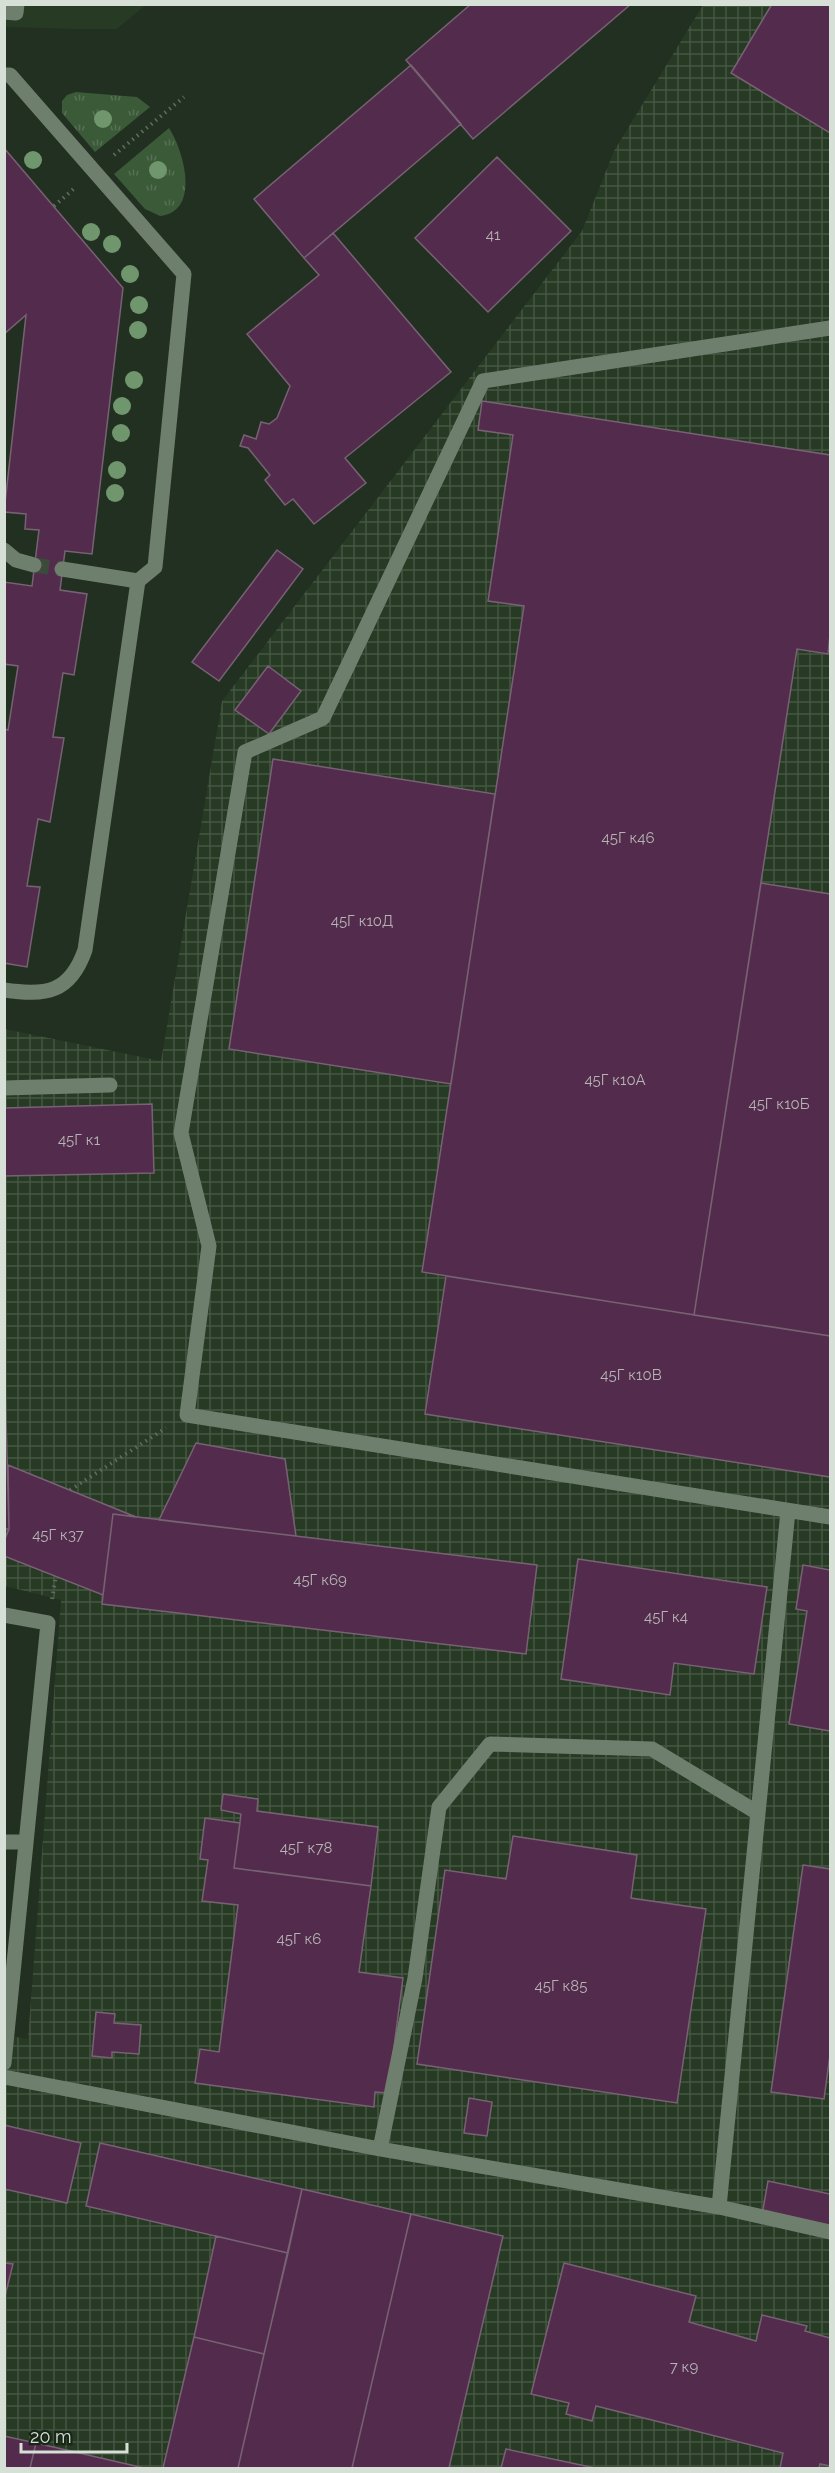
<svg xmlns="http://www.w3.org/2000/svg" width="835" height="2473" font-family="Raleway,sans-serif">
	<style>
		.built { fill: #263a24 }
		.industrial { fill: url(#industrial-grid) }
		.grass { fill: url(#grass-tufts) }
		.building { fill: #532c4d; stroke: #776273; stroke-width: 1.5 }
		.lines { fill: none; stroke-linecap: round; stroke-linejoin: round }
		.minor-tunnel { stroke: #3c4a3b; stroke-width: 15; stroke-dasharray: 15 8; stroke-linecap: butt }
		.path { stroke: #606e60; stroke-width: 4; stroke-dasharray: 1.5 4.5; stroke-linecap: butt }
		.minor { stroke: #6f7f6d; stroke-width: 15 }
		.tree { fill: #6f966c }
		.labels { text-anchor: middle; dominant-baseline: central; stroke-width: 6; stroke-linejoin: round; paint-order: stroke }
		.number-label { font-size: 15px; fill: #b5b3b4 }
	</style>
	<defs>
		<pattern id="industrial-grid" width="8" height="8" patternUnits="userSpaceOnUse" patternTransform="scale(1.5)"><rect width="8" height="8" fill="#263a24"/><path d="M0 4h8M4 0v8" fill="none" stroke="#455643"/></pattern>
		<pattern id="grass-tufts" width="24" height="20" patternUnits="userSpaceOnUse" patternTransform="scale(1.5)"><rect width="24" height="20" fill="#3a5a38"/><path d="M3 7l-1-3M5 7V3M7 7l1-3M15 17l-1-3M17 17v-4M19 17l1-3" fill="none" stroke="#567154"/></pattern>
	</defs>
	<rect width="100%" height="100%" fill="#213020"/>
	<path class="built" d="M5,5H146L117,29H72L5,27Z"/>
	<path class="industrial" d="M703,5H830V2468H5V2035L28,2039L61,1600L5,1586V1029L161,1061L222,701L582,231L614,151Z"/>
	<path class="grass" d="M76,92L137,97L150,107L95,152L62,113V101L67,95Z
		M169,128C184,151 201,212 160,216L145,209L114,174Z"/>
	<path class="building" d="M471,4H631L473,139L406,60Z
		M772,4H830V133L731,73Z
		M411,65L461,124L304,258L254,199Z
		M4,148L123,288L92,554L65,551L60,590L87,594L74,675L63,673L53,737L64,738L50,822L38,819L27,886L40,887L27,967L4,963V729L8,730L18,666L4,664V582L32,586L39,530L25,529L26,514L4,512L26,315L4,334Z
		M497,157L571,231L488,312L415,238Z
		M333,233L451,372L345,458L366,483L314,524L293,499L285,505L265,480L270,475L248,448L240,446L244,435L256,439L261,422L269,424L277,418L290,386L247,334L319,275L304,258Z
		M482,401L830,455V635L828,654L797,649L694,1315L422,1272L524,606L488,601L513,435L478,430Z
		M277,550L303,569L219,681L192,662Z
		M268,666L301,691L269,734L235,710Z
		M273,759L495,794L451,1084L229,1049Z
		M761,883L830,894V1336L694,1315Z
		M152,1104L154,1173L4,1176V1108Z
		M446,1276L830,1336V1477L425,1414Z
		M4,1345L9,1529H4Z
		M196,1443L285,1459L296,1536L159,1520Z
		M8,1465L136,1517L113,1514L103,1595L4,1556V1541L9,1529Z
		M113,1514L537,1565L526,1654L102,1604Z
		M578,1559L767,1587L754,1674L674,1663L670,1695L561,1679Z
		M803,1565L830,1570V1731L789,1724L807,1611L796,1609Z
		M223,1794L258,1799L257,1811L378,1827L371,1886L234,1868L241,1814L221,1810Z
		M205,1818L240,1823L234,1868L371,1886L359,1972L403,1978L388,2093L375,2092L374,2107L195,2083L200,2049L219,2052L238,1905L202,1901L208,1860L200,1859Z
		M513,1836L637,1855L631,1898L706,1909L677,2103L417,2064L445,1870L506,1879Z
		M803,1865L830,1869V2055L824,2099L771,2092Z
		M96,2012L115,2014L114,2023L141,2025L139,2054L112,2052V2058L92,2056Z
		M469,2098L492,2102L487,2136L464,2133Z
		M4,2125L81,2143L67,2203L4,2189Z
		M100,2143L302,2189L288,2253L86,2206Z
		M768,2181L830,2194V2229L762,2215Z
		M302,2189L411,2214L352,2468H238Z
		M411,2214L503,2236L449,2468H352Z
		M216,2236L288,2253L264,2354L194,2337Z
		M4,2263L13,2264L4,2300Z
		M564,2263L696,2296L689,2322L756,2341L762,2315L807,2326L805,2331L830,2338V2466L820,2464L819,2468H780L783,2453L596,2406L592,2421L566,2414L569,2403L531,2394Z
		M194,2337L264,2354L238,2468H163Z
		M4,2436L36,2443L30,2468H4Z
		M36,2443L144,2468H30Z
		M506,2449L595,2468H501Z"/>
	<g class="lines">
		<path class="minor-tunnel" d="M34,565L62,569"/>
		<path class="path" d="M114,155L184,97
			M54,206L76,187
			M70,1490L166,1428
			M52,1599L56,1576"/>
		<path class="minor" d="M4,12L16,13L17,4
			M4,75H10L184,274L155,567L138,581L62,569
			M830,328L483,381L323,718L245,752L181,1133L209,1246L187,1415L830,1517
			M4,550L16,560L34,565
			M4,990C46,996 70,993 85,950L138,581
			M4,1088L110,1085
			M4,1615L48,1623L4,2063
			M4,1842H26
			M4,2077L380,2149L719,2207L830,2232
			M380,2149L415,1978L439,1807L490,1744L652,1749L758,1813
			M719,2207L788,1511"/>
	</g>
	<g class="tree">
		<circle cx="103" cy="119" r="9"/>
		<circle cx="33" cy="160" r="9"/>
		<circle cx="158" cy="170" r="9"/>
		<circle cx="91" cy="232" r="9"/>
		<circle cx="112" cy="244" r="9"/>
		<circle cx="130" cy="274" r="9"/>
		<circle cx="139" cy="305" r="9"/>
		<circle cx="138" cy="330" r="9"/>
		<circle cx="134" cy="380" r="9"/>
		<circle cx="122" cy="406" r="9"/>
		<circle cx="121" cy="433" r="9"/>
		<circle cx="117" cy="470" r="9"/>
		<circle cx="115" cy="493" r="9"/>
	</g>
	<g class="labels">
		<g class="number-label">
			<text x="493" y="235">41</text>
			<text x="628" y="838">45Г к46</text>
			<text x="362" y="921">45Г к10Д</text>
			<text x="615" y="1080">45Г к10А</text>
			<text x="779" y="1104">45Г к10Б</text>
			<text x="79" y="1140">45Г к1</text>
			<text x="631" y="1375">45Г к10В</text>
			<text x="58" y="1535">45Г к37</text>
			<text x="320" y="1580">45Г к69</text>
			<text x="666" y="1617">45Г к4</text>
			<text x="306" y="1848">45Г к78</text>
			<text x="299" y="1939">45Г к6</text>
			<text x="561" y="1986">45Г к85</text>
			<text x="684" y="2367">7 к9</text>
		</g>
	</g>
	<rect width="835" height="2473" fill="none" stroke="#d6e0d6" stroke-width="12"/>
	<path d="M21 2443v9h106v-9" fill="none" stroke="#d6e0d6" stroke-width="3"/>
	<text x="30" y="2443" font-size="18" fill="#d6e0d6" stroke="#182617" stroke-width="4.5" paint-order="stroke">20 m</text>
</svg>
